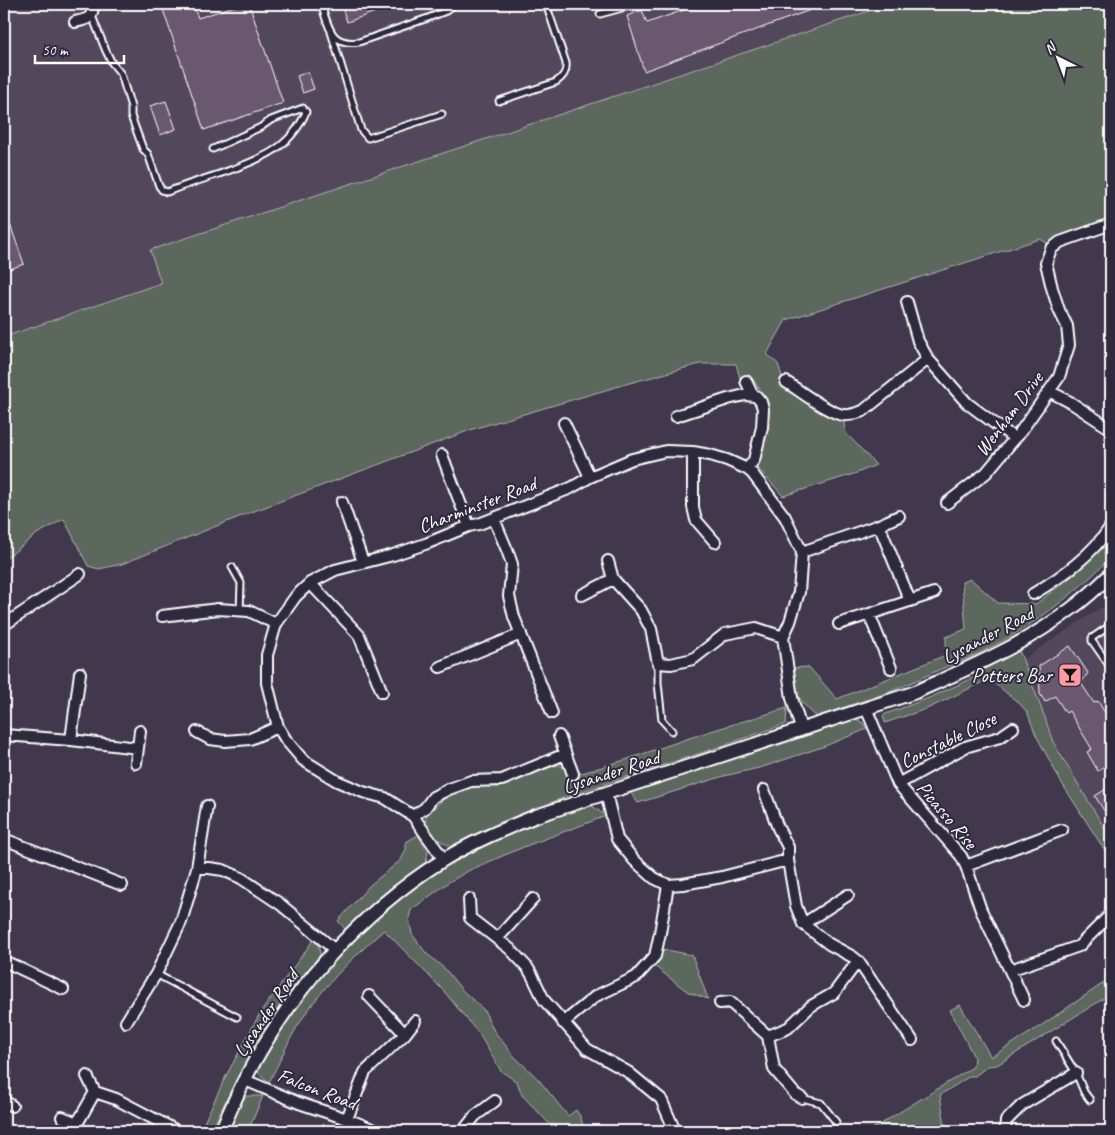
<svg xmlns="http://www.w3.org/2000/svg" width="1115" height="1135" font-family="Caveat,sans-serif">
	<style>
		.built { fill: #52465b }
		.green { fill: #5c685d; stroke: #aeb4ae }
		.building { fill: #6b5871; stroke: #fff }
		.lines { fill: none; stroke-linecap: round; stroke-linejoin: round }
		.service-casing { stroke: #fff; stroke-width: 9 }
		.minor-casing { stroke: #fff; stroke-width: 14 }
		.tertiary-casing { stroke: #fff; stroke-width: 16 }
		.service { stroke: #2f2a3d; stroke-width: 5 }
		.minor { stroke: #2f2a3d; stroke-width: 10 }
		.tertiary { stroke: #2f2a3d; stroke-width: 12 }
		.labels { text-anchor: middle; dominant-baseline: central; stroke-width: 4; stroke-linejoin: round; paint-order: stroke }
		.street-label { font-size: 20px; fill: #fff; stroke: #2f2a3d }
		.poi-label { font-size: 20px; fill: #fff; stroke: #2f2a3d; text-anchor: end }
	</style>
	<rect width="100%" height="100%" fill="#41384d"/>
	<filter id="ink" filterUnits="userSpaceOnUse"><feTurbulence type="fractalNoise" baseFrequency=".02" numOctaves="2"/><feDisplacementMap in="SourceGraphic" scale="10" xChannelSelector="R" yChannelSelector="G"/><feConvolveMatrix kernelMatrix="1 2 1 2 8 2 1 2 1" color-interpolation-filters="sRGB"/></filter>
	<g filter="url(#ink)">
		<path class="built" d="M4,4H890L516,129L150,250L161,283L4,337Z
			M1100,608H1111V839L1053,742L1022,660Z"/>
		<path class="green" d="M890,4H1111V225L1060,242L1047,243L1040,239L786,320L767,354L778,364L783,379L842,415L846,433L876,465L857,473L783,496L757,467C762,449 770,428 768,409C766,398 759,388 752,378L741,382L736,364H700L626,384L473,429L249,513L122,564L99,569L88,566L64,519L37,534L4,560V337L161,283L150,250L516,129Z
			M1111,537V557C1072,598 1024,632 973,656C963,661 951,664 941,669C925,676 909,684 892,691C868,700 842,707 817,717C797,700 796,694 792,668L809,667L837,699L946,655V637L966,629L962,582L971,579L998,603L1036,604L1076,573Z
			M1019,650L1045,718L1053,742L1111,839V860L1061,782L1036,735L1027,712L1019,703L989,679L929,708L885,723L883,715L929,698L982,674L985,676L981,672L983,670Z
			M787,708L786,724L701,753L570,795L513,818L471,837L452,847C438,840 423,832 426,815L445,798L468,786L499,787L527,773L559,765L573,773H582L628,759L701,734Z
			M855,718L863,723L867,729L825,746L763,767L724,776L638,803L630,792Z
			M591,805L606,816L526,846L470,870L449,882L411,910L409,918L412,934L426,953L445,969L462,990L484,1010L494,1031L514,1056L539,1080L568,1116L576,1110L580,1116L585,1131H556L522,1095L517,1082L501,1071L479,1034L442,989L384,930C351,959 320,989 297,1027C286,1045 279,1064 269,1082L258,1073C263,1049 282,1028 296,1008C325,967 361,929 400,897C431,872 468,852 505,836C533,823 562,815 591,805Z
			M418,835L428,853L425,864L402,880L345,929L338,921L370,885L401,860L406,849V842Z
			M314,939L319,947L320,955C302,976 285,997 270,1020C248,1055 230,1092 212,1129L209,1131H200L226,1076L260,1013Z
			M657,948L692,955L708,999L688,992L649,962Z
			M1111,978V994L997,1065L988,1066L975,1076H970L940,1095L946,1131H869L973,1067L974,1057L950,1010L960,1005L991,1057L1039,1027Z
			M247,1096H263L248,1131H228L242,1101Z"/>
		<path class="building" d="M161,4H193L198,18L241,4H249L283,103L204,130Z
			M341,4H395V5L347,22Z
			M701,4H824V5L644,71L627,16L642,10L647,23Z
			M308,72L314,89L303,93L297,76Z
			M166,101L176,129L160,135L150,106Z
			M5,210L24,264L4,271V211Z
			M1070,646L1088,673L1081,683L1094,703L1098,701L1111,723V763L1098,771L1087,752L1092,749L1069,711L1066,713L1055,696L1045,702L1040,694L1039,666Z
			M1111,786V822L1095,796Z"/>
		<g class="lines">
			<g class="service-casing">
				<path id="service" d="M321,4C329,27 330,46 359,42L428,18L446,11L454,4
					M600,14L637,4
					M92,16L106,51L112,63L121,74L131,107V116L143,149L148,154L159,186L162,190L167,192C185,185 204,179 222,173C258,160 290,150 306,112L303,108L271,120L261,127L213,149
					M331,32L361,130L368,138L442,114
					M499,101L556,82C563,77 567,72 566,63L546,4
					M232,567L241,583L240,611
					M1111,625L1092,638V641L1111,668
					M658,663V683L662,720L672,731
					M156,974L237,1017
					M1056,1041L1076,1073L1084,1092L1090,1100
					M802,1098L821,1103L836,1122"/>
			</g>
			<g class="minor-casing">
				<path id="minor" d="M75,22C88,19 93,19 93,4
					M907,302L918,341L928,359L967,403L1014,438
					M746,381L753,396
					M786,382C799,390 829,414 844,415C850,416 857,413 863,411L928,359
					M1049,391L1070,402L1111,429
					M676,416L728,399L745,395L756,396L761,402L763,409L762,427L754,460L747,469
					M564,423L590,477
					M693,452V507L696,520L715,542
					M442,455L469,526
					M342,502L363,562
					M947,503L986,473L1021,431L1059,377L1069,345L1067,326L1059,310L1052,288L1046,263L1051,249L1060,242L1111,224
					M494,519L507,550L512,564L509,596L514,617L552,713
					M879,525L910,601
					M802,552L879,525L899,516
					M608,561L613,579L641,610L651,629L658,663L671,664L693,659L725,634L756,628L783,637
					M310,583L359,635L382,692
					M1033,594C1063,576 1092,555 1111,526
					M582,595L613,579
					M869,614L891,668
					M162,616L218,609L249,611L276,624
					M839,624L934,593
					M4,625L80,574
					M440,667L521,634
					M866,708L898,784L961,856L966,866L981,910L1024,1000
					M197,732L210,739L225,741L250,739L278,727
					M4,735L71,740L138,748L140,731
					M559,736L573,774
					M71,740L80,673
					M136,763L138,748
					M898,784L965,747L1000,737L1013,728
					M764,790L778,828L788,847V860L796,906L803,924
					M606,793L617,839L634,860L654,878L668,885L683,884L722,877L788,860
					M413,816L425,808L433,797L449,789L471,781L502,780L565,754
					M4,839L122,885
					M444,860L413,816L385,798L363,792L337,781L303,760L286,740L278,727L267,683V655L276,624L296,596L310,583L335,570L393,555L428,543L469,526L479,524L571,488L590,477L632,459L666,451L693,452L710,455L727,460L747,469L752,473L785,517L802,552L799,592L790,622L783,637L792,698L801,729
					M966,866L1062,830
					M197,868H209L223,870L241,878L280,904L335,950
					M469,899L470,918L510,949L527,967L532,975L544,1000L587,1049L628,1072L661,1099L675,1131
					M803,924L829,944L853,957L858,961L912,1040
					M803,924L848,895
					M497,939L533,899
					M4,961L63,989
					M1010,970L1079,946L1111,914
					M720,1003L730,1002L768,1036
					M126,1022L156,974L181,922L197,868L207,806
					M563,1023L596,996L636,977L655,956L660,933L668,885
					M405,1034L415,1021
					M4,1075L5,1073
					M87,1076L95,1092
					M245,1080L299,1103L347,1119L377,1131
					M802,1098L795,1094L774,1069L768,1036L788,1028L811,1006L834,993L858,961
					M4,1101L12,1106
					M62,1117L77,1123
					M347,1119L365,1072L405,1034L369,996
					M74,1129L95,1092L116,1099L177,1131
					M463,1131L475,1116L495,1101
					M1005,1131L1006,1121L1022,1105L1076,1073"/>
			</g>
			<g class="tertiary-casing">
				<path id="tertiary" d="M221,1131C229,1114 236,1096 245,1079C290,991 359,913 443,860C472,842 504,829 536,816L913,693C967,669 1024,645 1071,609C1086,598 1099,586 1111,574"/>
			</g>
			<use href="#service" class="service"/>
			<use href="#minor" class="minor"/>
			<use href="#tertiary" class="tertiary"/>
		</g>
	</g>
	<defs>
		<g id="bar-square" transform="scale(1.25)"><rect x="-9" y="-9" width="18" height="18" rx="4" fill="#ff9aa2" stroke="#2f2a3d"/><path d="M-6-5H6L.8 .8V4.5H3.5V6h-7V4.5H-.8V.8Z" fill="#111"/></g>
	</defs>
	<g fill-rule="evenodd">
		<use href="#bar-square" x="1070" y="675"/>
	</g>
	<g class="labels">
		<g class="street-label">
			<text transform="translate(1009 414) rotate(-53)">Wenham Drive</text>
			<text transform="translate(477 505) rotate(-21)">Charminster Road</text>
			<text transform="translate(988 635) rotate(-28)">Lysander Road</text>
			<text transform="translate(948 740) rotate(-26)">Constable Close</text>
			<text transform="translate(611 772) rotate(-18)">Lysander Road</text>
			<text transform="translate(947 815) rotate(50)">Picasso Rise</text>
			<text transform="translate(266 1013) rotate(-56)">Lysander Road</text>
			<text transform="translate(317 1089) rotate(21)">Falcon Road</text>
		</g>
		<g class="poi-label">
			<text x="1052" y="675">Potters Bar</text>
		</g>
	</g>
	<rect width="1115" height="1135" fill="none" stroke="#2f2a3d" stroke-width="20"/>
	<rect x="10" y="10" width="1095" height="1115" fill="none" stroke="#fff" stroke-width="2" filter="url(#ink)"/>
	<g transform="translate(1058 58) rotate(318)" stroke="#2f2a3d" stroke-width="4" paint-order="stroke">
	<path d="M0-4L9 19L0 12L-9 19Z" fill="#ffffff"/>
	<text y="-8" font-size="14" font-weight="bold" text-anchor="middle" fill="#ffffff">N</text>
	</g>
	<path d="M35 55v8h89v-8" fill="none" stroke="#ffffff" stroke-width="2.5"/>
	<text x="42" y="55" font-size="15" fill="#ffffff" stroke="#2f2a3d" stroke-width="4" paint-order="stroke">50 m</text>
</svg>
